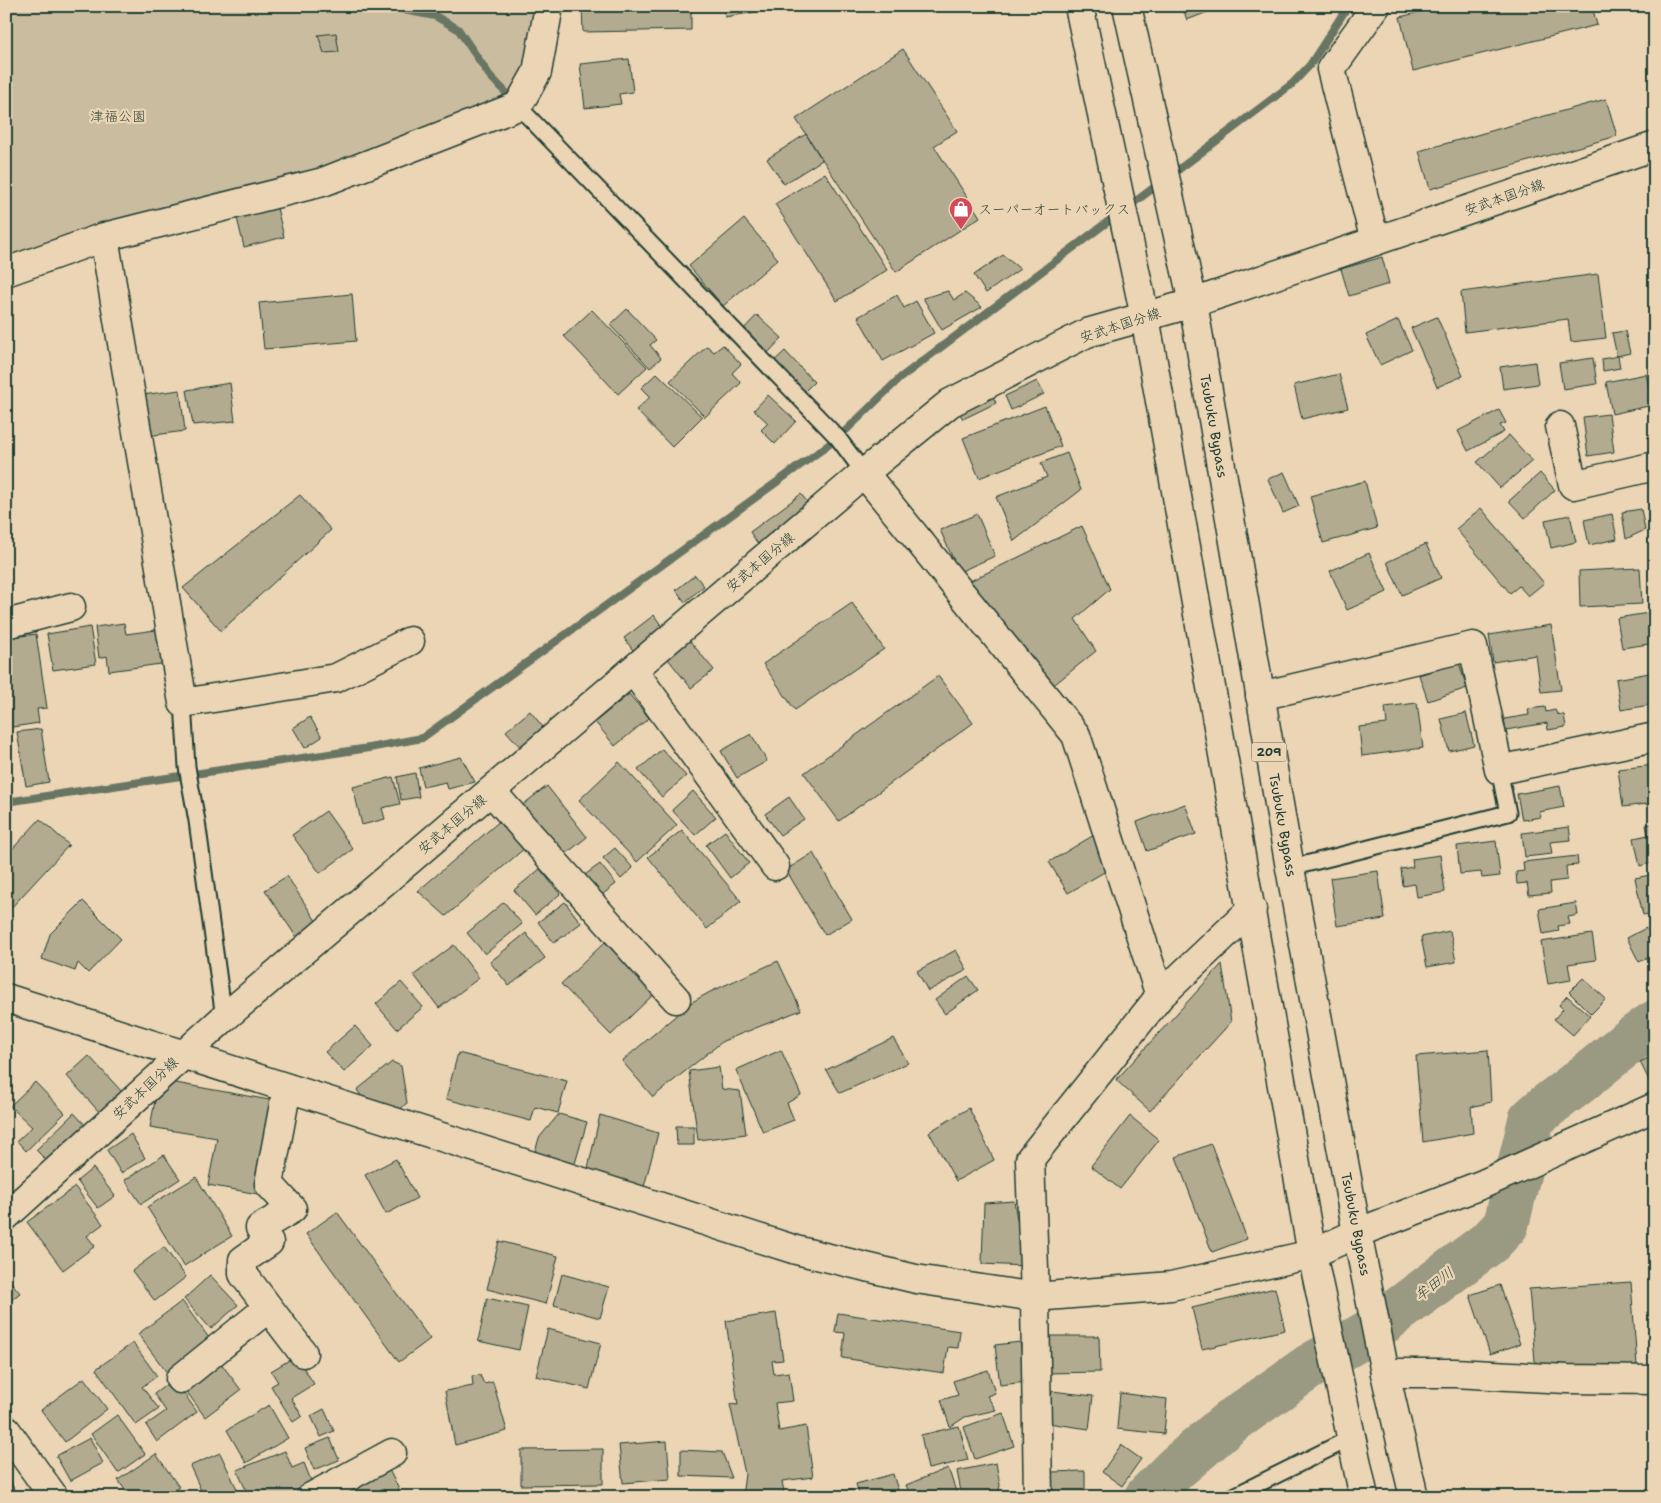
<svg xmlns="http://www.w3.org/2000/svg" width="1661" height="1503" font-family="'Shantell Sans','Klee One',sans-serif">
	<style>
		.green { fill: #cabc9f; stroke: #747c6a }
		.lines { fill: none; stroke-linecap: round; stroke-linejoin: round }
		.stream { stroke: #697463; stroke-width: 8 }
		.river { stroke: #9a9982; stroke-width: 46 }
		.building { fill: #b2ab90; stroke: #1f3d34 }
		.service-casing { stroke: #1f3d34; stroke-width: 19 }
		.minor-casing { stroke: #1f3d34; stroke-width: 31 }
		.tertiary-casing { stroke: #1f3d34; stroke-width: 31 }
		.secondary-casing { stroke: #1f3d34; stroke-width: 31 }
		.trunk-casing { stroke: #1f3d34; stroke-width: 31 }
		.service { stroke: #ebd5b4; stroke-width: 15 }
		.minor { stroke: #ebd5b4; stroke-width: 28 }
		.tertiary { stroke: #ebd5b4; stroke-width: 28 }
		.secondary { stroke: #ebd5b4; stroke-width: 28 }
		.trunk { stroke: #ebd5b4; stroke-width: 28 }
		.labels { text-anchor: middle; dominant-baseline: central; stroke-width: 4.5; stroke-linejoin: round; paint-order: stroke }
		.shield { fill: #ebd5b4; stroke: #5c6b5a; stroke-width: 1 }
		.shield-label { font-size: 12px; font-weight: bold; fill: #1f3d34 }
		.park-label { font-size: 14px; fill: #304a3f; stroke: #ebd5b4 }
		.street-label { font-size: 14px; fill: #1f3d34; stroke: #ebd5b4 }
		.poi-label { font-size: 14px; fill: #1f3d34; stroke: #ebd5b4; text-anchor: start }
		.water-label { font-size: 15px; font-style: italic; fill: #314b40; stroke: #ebd5b4 }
	</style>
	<rect width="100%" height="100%" fill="#ebd5b4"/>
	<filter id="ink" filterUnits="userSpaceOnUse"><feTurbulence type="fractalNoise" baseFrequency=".02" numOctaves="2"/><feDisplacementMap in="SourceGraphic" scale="10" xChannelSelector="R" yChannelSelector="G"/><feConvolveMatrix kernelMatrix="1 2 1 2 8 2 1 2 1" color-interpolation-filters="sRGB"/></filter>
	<g filter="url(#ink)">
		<path class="green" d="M6,6H542L517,91L325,170L6,262Z"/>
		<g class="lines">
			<path class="stream" d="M398,6L404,10L435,16L458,29L490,76L515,102
				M1170,176L1292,84L1310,65L1348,6
				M1128,207L1160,183
				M6,802L369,748L422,738L838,438L900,378L1118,214"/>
			<path class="river" d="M1147,1497L1176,1468L1229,1423L1309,1367L1368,1333L1491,1241L1506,1225L1531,1120C1547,1104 1567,1092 1585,1077C1608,1059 1630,1039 1655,1023"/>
		</g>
		<path class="building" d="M582,6H691V30L583,32Z
			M723,6H762V11L725,17Z
			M1182,6H1223L1187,20Z
			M1444,6H1592L1597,25L1413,71L1400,17Z
			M336,33L339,52L324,53L318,35Z
			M903,49L957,131L934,146L980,217L896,272L796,119Z
			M629,59L633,92L619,94L621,104L585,108L580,64Z
			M1606,99L1617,136L1430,189L1419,151Z
			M806,134L822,160L784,184L767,159Z
			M825,173L887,270L837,301L775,204Z
			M277,208L284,237L244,247L237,218Z
			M744,219L778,259L723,306L689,266Z
			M1003,255L1020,269L986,293L974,275Z
			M1382,257L1389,284L1349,296L1341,269Z
			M1598,274L1606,338L1571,342L1568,319L1465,332L1461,292Z
			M948,291L954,300L965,293L982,307L942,330L923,298Z
			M352,294L356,341L264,349L259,303Z
			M897,295L904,308L916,301L934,333L883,361L858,317Z
			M627,309L656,340L650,345L661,358L650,368L610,325Z
			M592,310L647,367L618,394L564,336Z
			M757,315L782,338L765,356L740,333Z
			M1437,317L1463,376L1437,387L1411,328Z
			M1398,320L1412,350L1380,365L1366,335Z
			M1625,331L1630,353L1617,356L1612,333Z
			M723,345L741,364L732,373L741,383L705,417L670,381L707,346L714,352Z
			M785,351L814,382L801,395L771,364Z
			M1618,356L1620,368L1603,371L1602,359Z
			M1593,358L1597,384L1563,389L1559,363Z
			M1535,362L1538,384L1503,389L1500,367Z
			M657,373L702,417L672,447L636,410L650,397L641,388Z
			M1339,374L1348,408L1302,419L1294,385Z
			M1646,374L1653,405L1612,414L1606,382Z
			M1037,381L1044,394L1011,410L1005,396Z
			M230,383L235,421L193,425L187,390Z
			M989,388L996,403L963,419L955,405Z
			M180,390L185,431L147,436L142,395Z
			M768,395L796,421L775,444L761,430L768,423L754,410Z
			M1045,406L1061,446L979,478L963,438Z
			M1499,410L1506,423L1500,425L1504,432L1468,451L1458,431Z
			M1609,414L1614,452L1588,456L1583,417Z
			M1509,435L1532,461L1500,488L1477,462Z
			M1067,453L1081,490L1014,541L996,497L1047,477L1041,463Z
			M1284,472L1299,506L1283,513L1268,479Z
			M1540,473L1555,490L1525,518L1509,501Z
			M1365,481L1377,528L1323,543L1310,496Z
			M801,494L810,506L758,544L750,532Z
			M300,495L331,530L221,631L183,588Z
			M1481,508L1544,583L1528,596L1519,586L1510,593L1456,529Z
			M1641,509L1645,530L1626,539L1622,512Z
			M977,514L995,556L959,572L940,530Z
			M1612,514L1617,539L1589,545L1584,520Z
			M1570,515L1576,542L1551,548L1545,520Z
			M1082,526L1110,589L1075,619L1096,651L1050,688L968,582Z
			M1426,544L1441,578L1402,595L1387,562Z
			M1369,553L1387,592L1347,610L1330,571Z
			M1640,568L1642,604L1580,607L1579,571Z
			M695,575L704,586L685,602L676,590Z
			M852,603L884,649L795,710L763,664Z
			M1655,612V643L1622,648L1617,618Z
			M654,615L665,631L635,653L624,638Z
			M124,623L126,634L163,629L168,663L109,671L107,656L99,658L95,627Z
			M1551,625L1561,690L1541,692L1536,655L1493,662L1489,635Z
			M90,627L96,664L53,670L47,634Z
			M36,634L47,708L37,709L39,723L6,728V638Z
			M689,640L714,670L691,688L668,659Z
			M1459,663L1467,688L1428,701L1419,675Z
			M1655,672V704L1621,710L1616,679Z
			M938,676L973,723L839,821L804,773Z
			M629,694L649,718L615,746L595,722Z
			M1417,703L1423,748L1362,756L1359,727L1387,724L1385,707Z
			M1545,707L1546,712L1555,710L1557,714L1564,715L1566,727L1548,730L1547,723L1506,730L1504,719L1529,715L1528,709Z
			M530,711L546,731L523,750L506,731Z
			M1466,713L1474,745L1449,751L1441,719Z
			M310,717L322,737L305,748L293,728Z
			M41,729L49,782L26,786L17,732Z
			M751,734L767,761L737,778L721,751Z
			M662,749L686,776L662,797L638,770Z
			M461,757L475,782L448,789L446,782L423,787L419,768Z
			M619,762L677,825L637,862L579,800Z
			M1655,765V803L1623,807L1618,769Z
			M415,773L419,797L401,800L397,777Z
			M393,777L400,804L382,808L385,819L362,825L353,787Z
			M547,786L587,837L562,857L521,806Z
			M1560,786L1564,807L1539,812L1541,817L1522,820L1517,794Z
			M693,791L716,817L695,835L672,810Z
			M789,797L804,819L780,835L765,814Z
			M1185,804L1196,834L1147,851L1137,822Z
			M326,811L353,849L320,873L292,835Z
			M40,819L69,845L11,908L6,904V856Z
			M502,819L526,847L446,916L418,891Z
			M1655,823V862L1640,866L1634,838L1648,835L1646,825Z
			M1569,827L1571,840L1550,842L1552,854L1525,857L1522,833Z
			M682,830L741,901L707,929L648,857Z
			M725,831L749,863L730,878L706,845Z
			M1094,835L1113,867L1068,893L1049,862Z
			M1496,841L1500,876L1482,878L1481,872L1460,874L1457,846Z
			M615,848L633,868L621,879L603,858Z
			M813,853L852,919L825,935L786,870Z
			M1440,855L1445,892L1417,897L1415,884L1403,886L1401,869L1413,867L1412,859Z
			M1577,856L1578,865L1566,866L1567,880L1550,882L1551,893L1529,895L1527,883L1517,884L1516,872L1524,871L1523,862Z
			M600,864L616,884L598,898L582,877Z
			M540,869L560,894L535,915L514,890Z
			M1378,871L1385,919L1337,926L1330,878Z
			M1655,874V913L1643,915L1635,878Z
			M287,876L318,924L297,938L265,890Z
			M83,901L121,939L88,973L78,963L75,971L42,959L50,934Z
			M504,902L522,924L485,954L467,933Z
			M565,902L581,923L554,943L538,922Z
			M1576,903L1578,915L1568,917L1570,924L1558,926L1559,931L1543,934L1539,909Z
			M1646,928L1655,946V954L1639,962L1627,938Z
			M1450,931L1456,962L1427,967L1421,937Z
			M526,933L545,958L509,986L490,962Z
			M1592,934L1596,960L1568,964L1571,980L1548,984L1541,942Z
			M605,942L654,994L611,1035L561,984Z
			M454,945L479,978L439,1008L414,975Z
			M956,950L967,970L928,991L917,971Z
			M778,961L801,1010L723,1041L653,1097L622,1061L692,1002L710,992Z
			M1222,964L1231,1022L1150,1111L1116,1080Z
			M968,976L978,990L945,1014L935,1000Z
			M1583,978L1606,999L1591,1014L1569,992Z
			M401,982L423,1007L397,1029L376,1004Z
			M1567,996L1590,1016L1573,1035L1554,1019L1563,1009L1559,1005Z
			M355,1026L373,1046L344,1072L325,1052Z
			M893,1038L908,1063L840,1093L826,1070Z
			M781,1050L801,1095L787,1103L794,1120L763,1132L736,1070Z
			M1488,1050L1491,1102L1471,1107L1473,1133L1423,1142L1416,1056Z
			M458,1053L567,1081L558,1113L535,1107L531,1121L446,1099Z
			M1655,1055V1082L1651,1084L1640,1062Z
			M89,1056L123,1093L100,1113L67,1076Z
			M392,1062L401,1066L407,1103L399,1110L365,1101L357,1090Z
			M719,1067L722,1089L740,1091L746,1134L698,1140L689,1071Z
			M159,1080L275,1101L258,1194L208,1185L217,1138L150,1127Z
			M35,1082L65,1113L26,1151L17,1141L32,1127L10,1106Z
			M969,1108L994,1160L956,1181L929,1132Z
			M74,1113L91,1131L53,1167L36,1150Z
			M559,1114L587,1122L574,1167L534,1156L539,1138Z
			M600,1115L658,1133L644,1187L587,1173Z
			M1130,1116L1159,1140L1120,1189L1091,1166Z
			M676,1126H694V1145H677Z
			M131,1134L145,1158L121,1173L107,1150Z
			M1655,1141V1185L1651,1142Z
			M1211,1144L1247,1239L1212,1252L1176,1157Z
			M164,1155L180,1179L141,1204L125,1180Z
			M396,1159L417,1198L386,1214L365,1175Z
			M93,1168L115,1196L98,1208L77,1181Z
			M196,1177L232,1236L184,1266L147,1207Z
			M75,1187L103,1224L87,1236L95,1246L63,1270L27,1222Z
			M1014,1201L1025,1266L982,1264L984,1203Z
			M337,1212L430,1339L399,1362L306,1234Z
			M499,1241L558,1256L546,1304L487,1289Z
			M164,1247L186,1277L155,1301L132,1271Z
			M562,1274L609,1287L600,1318L554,1305Z
			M210,1275L238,1305L211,1329L184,1299Z
			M6,1276L20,1293L6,1304Z
			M1631,1282L1637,1366L1536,1373L1529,1289Z
			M1500,1285L1520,1344L1490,1354L1470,1295Z
			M1275,1288L1285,1330L1202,1349L1192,1308Z
			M487,1298L528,1307L519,1350L478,1341Z
			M182,1301L212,1342L168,1374L138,1334Z
			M776,1313L783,1360L772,1361L774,1374L789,1372L793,1401L775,1403L779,1431L806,1426L813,1477L782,1481L784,1492L757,1497H742L745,1474L730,1404L738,1405L726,1321Z
			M838,1313L960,1331L958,1348L948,1347L944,1373L842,1358L845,1333L835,1332Z
			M548,1329L601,1343L589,1389L536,1376Z
			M1046,1336H1099L1100,1372L1046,1373Z
			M1020,1342L1026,1382L1000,1385L995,1345Z
			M133,1343L157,1376L142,1387L159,1409L136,1425L96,1369Z
			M296,1356L314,1384L291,1398L302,1416L293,1422L271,1386L278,1382L271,1371Z
			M220,1362L241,1390L205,1417L184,1388Z
			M988,1370L995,1393L987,1396L996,1410L965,1417L950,1427L941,1400L958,1395L953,1381Z
			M480,1375L484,1384L493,1382L507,1431L455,1445L445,1391L473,1386L472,1376Z
			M84,1378L107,1409L65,1442L41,1410Z
			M174,1379L197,1412L157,1442L146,1425L166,1411L154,1394Z
			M1052,1391L1093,1396L1089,1429L1048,1423Z
			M1120,1393L1167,1399L1164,1434L1117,1429Z
			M269,1405L288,1438L246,1463L227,1430Z
			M324,1409L334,1431L321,1437L311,1416Z
			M1003,1413L1014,1446L975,1459L964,1427Z
			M117,1415L145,1454L118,1473L91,1434Z
			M959,1426L968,1460L928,1469L921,1435Z
			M90,1438L103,1463L70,1481L56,1456Z
			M330,1438L339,1460L314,1470L305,1448Z
			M667,1441L670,1479L623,1483L619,1445Z
			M1121,1445L1141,1459L1122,1486L1102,1472Z
			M603,1449V1484L521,1485V1450Z
			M681,1450L722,1452L732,1478L681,1476Z
			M285,1451L292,1468L304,1463L314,1488L293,1497H249L237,1470Z
			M220,1453L237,1489L220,1497H204L190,1466Z
			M156,1454L179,1487L164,1497H130L118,1480Z
			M996,1463L1000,1485L998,1497H962L957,1471Z
			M948,1468L958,1497H911L906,1485Z
			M389,1470L403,1497H338Z
			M1085,1471V1497H1052L1051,1472Z
			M893,1474L900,1497H860L856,1484Z
			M9,1477L17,1497H6V1478Z
			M852,1490L854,1497H821Z"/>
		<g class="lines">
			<g class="service-casing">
				<path id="service" d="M518,106L838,438L864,473
					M183,703L187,767L197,821L224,1018
					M1290,868L1508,813L1499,770
					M1232,1497L1351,1438"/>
			</g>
			<g class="minor-casing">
				<path id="minor" d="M104,237L183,703L336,678L410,641
					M1375,241L1331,69L1376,6
					M6,272L104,237L323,182L518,106L537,72L549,6
					M1560,426L1573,485L1655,466
					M864,473L1076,735L1160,996
					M6,624L71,607
					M633,670L775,866
					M1260,696L1473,646L1499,770L1655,737
					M491,791L676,999
					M287,1088L269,1184L292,1209L260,1228L269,1242L243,1260V1274L303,1353
					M1385,1373H1454L1567,1379L1655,1380
					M180,1379L268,1308
					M6,1430L54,1497
					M311,1497L392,1453
					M1038,1497L1035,1297L1030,1159L1160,996L1252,909"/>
			</g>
			<g class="tertiary-casing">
				<path id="tertiary" d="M6,998L796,1250L916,1279L1035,1297L1171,1286L1312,1254L1357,1233L1483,1184L1655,1107"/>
			</g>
			<g class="secondary-casing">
				<path id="secondary" d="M6,1216L224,1018L864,473L950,403L1087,333L1193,303L1655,146"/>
			</g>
			<g class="trunk-casing">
				<path id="trunk" d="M1079,6L1145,317L1312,1254L1364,1497
					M1127,6L1193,303L1290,868L1357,1233L1385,1373L1414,1497"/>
			</g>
			<use href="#service" class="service"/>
			<use href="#minor" class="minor"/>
			<use href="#tertiary" class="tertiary"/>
			<use href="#secondary" class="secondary"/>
			<use href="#trunk" class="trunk"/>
		</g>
	</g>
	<defs>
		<g id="shop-pin" transform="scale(1.25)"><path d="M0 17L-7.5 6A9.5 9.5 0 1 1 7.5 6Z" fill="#d1495b" stroke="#ebd5b4"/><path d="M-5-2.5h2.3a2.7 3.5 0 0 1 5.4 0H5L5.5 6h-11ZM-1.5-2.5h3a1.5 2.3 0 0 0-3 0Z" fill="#fff"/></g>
	</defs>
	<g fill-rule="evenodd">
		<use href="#shop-pin" x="961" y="209"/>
	</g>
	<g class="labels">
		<rect class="shield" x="1251.5" y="742.5" width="35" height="19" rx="4"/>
		<g class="shield-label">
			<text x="1269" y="752">209</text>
		</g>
		<g class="park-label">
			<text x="118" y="116">津福公園</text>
		</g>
		<g class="street-label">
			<text transform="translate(1504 197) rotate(-19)">安武本国分線</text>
			<text transform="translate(1120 325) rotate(-18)">安武本国分線</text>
			<text transform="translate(1214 426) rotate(80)">Tsubuku Bypass</text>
			<text transform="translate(760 562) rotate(-40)">安武本国分線</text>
			<text transform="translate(452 824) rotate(-40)">安武本国分線</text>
			<text transform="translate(1283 825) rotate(80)">Tsubuku Bypass</text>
			<text transform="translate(145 1088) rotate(-43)">安武本国分線</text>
			<text transform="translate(1356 1224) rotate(79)">Tsubuku Bypass</text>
		</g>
		<g class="poi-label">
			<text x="978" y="209">スーパーオートバックス</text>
		</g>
		<g class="water-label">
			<text transform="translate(1434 1284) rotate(-37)">牟田川</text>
		</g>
	</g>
	<rect width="1661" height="1503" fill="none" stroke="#ebd5b4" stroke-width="25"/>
	<rect x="12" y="12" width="1636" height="1478" fill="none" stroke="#1f3d34" stroke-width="2" filter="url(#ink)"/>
</svg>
